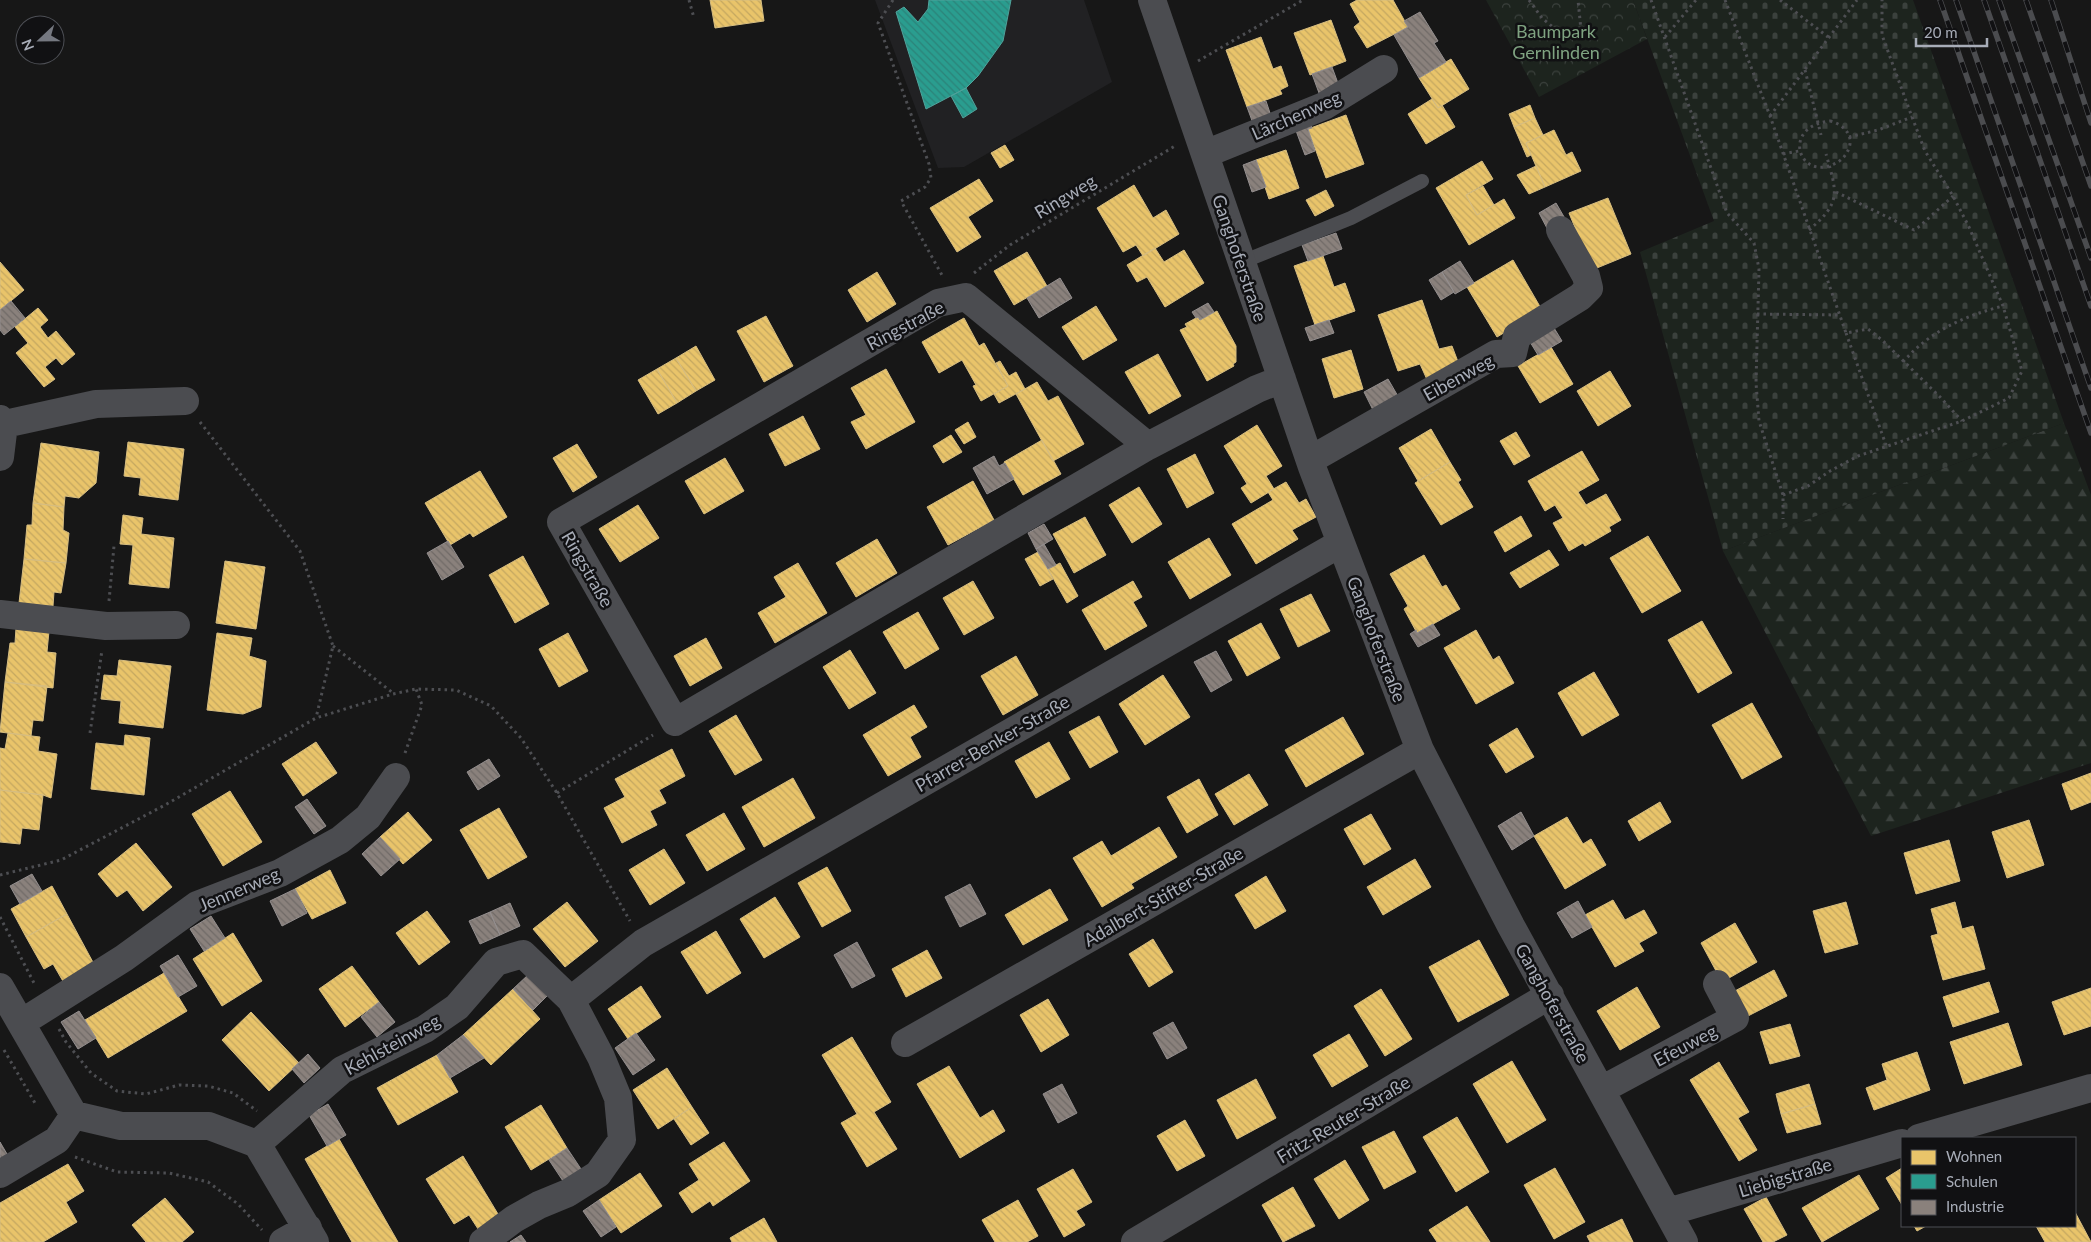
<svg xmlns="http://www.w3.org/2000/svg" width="2091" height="1242" font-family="Lato,sans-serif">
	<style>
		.built { fill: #212123 }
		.forest { fill: url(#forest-firs) }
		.cemetery { fill: url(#cemetery-stones) }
		.park { fill: url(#park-crowns) }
		.homes { fill: url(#homes-back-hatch); stroke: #d6bd81 }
		.schools { fill: url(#schools-back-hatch); stroke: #50a29b }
		.industry { fill: url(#industry-back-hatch); stroke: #938e8e }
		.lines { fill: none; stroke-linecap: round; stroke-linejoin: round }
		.path { stroke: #4d4e52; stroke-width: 3; stroke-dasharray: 2.5 4; stroke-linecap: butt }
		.service { stroke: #4b4c50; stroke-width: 14 }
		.minor { stroke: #4b4c50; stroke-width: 28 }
		.rail-casing { stroke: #4b4c4f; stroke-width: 5.5 }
		.rail { stroke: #111113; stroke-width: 4; stroke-dasharray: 11; stroke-linecap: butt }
		.labels { text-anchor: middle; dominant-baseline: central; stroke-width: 5; stroke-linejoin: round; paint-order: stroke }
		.park-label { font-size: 18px; fill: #7fa381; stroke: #111113 }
		.street-label { font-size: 18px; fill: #a8adb8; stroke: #111113 }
	</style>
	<defs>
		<pattern id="forest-firs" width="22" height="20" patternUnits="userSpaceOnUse" patternTransform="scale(1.25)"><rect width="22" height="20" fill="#1d241e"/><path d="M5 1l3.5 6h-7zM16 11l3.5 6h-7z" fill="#3b413d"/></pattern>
		<pattern id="cemetery-stones" width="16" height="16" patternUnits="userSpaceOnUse" patternTransform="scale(1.25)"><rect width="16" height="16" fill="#1d241e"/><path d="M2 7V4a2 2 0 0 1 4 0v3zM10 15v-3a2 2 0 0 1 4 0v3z" fill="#3b413d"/></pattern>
		<pattern id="park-crowns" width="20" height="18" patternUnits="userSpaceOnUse" patternTransform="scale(1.25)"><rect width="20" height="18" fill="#1d241e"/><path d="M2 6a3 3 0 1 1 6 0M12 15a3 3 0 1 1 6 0" fill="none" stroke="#3b413d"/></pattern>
		<pattern id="homes-back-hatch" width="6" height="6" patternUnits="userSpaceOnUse" patternTransform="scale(1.25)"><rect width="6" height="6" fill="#e9c46a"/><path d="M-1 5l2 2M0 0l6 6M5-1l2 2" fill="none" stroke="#c4a760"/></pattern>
		<pattern id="schools-back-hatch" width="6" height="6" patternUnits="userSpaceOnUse" patternTransform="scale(1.25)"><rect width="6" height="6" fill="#2a9d8f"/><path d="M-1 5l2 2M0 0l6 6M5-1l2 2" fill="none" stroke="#2c8379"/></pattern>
		<pattern id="industry-back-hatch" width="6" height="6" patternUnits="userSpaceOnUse" patternTransform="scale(1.25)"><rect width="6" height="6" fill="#8a817c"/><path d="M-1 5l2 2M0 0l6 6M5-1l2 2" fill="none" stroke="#706a67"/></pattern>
	</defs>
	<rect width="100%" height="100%" fill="#171717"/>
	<path class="built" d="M875,0H1084L1112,82L964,167L938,168Z"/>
	<path class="forest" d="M2064,423L2091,495V763L1871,836L1723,551Z"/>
	<path class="cemetery" d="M1633,0H1913L2064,423L1723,551L1640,252L1714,221Z"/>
	<path class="park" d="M1486,0H1633L1647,39L1539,97Z"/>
	<path class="homes" d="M710,0H761L764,21L715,28Z
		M1357,0H1393L1408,27L1367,48L1354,27L1360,22L1350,4Z
		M1331,20L1346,61L1310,75L1294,33Z
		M1261,37L1273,69L1281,66L1288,86L1280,90L1282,94L1247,107L1226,50Z
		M1451,59L1469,89L1438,108L1419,78Z
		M1432,99L1438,108L1442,105L1455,127L1426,144L1408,114Z
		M1530,105L1535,118L1514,127L1509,114Z
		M1346,115L1364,164L1326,178L1308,129Z
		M1535,118L1543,135L1526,143L1531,155L1527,157L1514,127Z
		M1554,130L1566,155L1572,152L1581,171L1545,187L1526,143Z
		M1005,145L1014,160L1000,168L991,153Z
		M1286,150L1299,188L1269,199L1256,160Z
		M1482,161L1493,179L1466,195L1477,215L1504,199L1515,218L1469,245L1436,188Z
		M1536,166L1545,187L1529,194L1517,175Z
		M979,179L993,201L968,217L981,237L957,252L930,208Z
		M1134,185L1153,218L1166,210L1179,234L1143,256L1136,245L1123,252L1097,208Z
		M1483,186L1494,205L1477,215L1466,195Z
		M1326,190L1334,206L1315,216L1306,200Z
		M1608,198L1631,254L1592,270L1569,213Z
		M1155,248L1164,262L1184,250L1204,283L1165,307L1147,277L1137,282L1127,265Z
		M1027,252L1047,286L1014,305L994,271Z
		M1323,256L1334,287L1345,283L1355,311L1315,325L1294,266Z
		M1513,260L1542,310L1497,337L1467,287Z
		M0,262L24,290L0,310Z
		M877,272L896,304L867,322L848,290Z
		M1422,300L1439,349L1452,346L1460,367L1429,384L1420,364L1398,371L1378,315Z
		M1096,306L1117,340L1083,360L1062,327Z
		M38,308L48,320L40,327L48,338L56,331L75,354L62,365L56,358L45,367L55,379L44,387L16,353L28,343L15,327Z
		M1217,311L1236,346V362L1233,364L1234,366L1207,381L1180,330L1187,327L1185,324L1196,318L1198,317L1200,320Z
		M766,316L793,366L764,382L737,331Z
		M964,318L979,346L984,343L1008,386L981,401L973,386L976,385L962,360L939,373L922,342Z
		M696,346L715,380L696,391L676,358Z
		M1551,347L1573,384L1540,403L1518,366Z
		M1351,350L1363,389L1334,398L1322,359Z
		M1158,354L1181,396L1149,414L1125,372Z
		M676,358L696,391L677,403L657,369Z
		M1000,361L1009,376L1016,372L1025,389L999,403L994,394L1008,386L996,363Z
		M657,369L677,403L658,414L638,380Z
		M886,369L915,422L866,449L851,422L866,415L851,388Z
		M1610,371L1631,406L1598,426L1577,391Z
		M1037,382L1048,401L1058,396L1084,444L1053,461L1016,394Z
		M803,416L820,449L785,466L769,434Z
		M968,422L976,437L964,444L955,430Z
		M1257,425L1282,466L1266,476L1274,489L1251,503L1241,488L1247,484L1224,446Z
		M1431,429L1450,462L1418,481L1399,448Z
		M1516,432L1530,456L1514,465L1500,441Z
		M951,435L962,452L943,463L933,446Z
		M1042,440L1061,474L1023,495L1004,462Z
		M128,442L184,449L178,500L139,495L141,478L124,476Z
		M41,443L99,452L96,483L79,498L65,496L64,507L33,503Z
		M577,444L597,477L573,492L553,458Z
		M1582,451L1599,480L1578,492L1586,505L1606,494L1621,520L1609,527L1611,531L1585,546L1583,543L1569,551L1553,523L1563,518L1555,505L1545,511L1528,481Z
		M1195,454L1214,493L1187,508L1167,469Z
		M725,458L744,491L704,514L685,481Z
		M1450,462L1461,480L1458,482L1473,507L1441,525L1415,483Z
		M480,471L507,517L473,537L470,533L450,545L425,503Z
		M973,481L994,520L948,545L927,507Z
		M1286,482L1299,503L1306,499L1316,517L1292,530L1298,539L1256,564L1232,524L1273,500L1268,492Z
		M1139,487L1162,524L1132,543L1109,505Z
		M33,503L64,507L63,530L69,533L66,563L24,559L27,525H32Z
		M638,505L659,538L620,562L599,529Z
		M123,515L143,518L141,534L174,538L169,588L129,584L133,545L120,544Z
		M1521,516L1532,536L1505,552L1494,532Z
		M1085,517L1106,555L1074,573L1053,534Z
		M1648,536L1681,591L1642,613L1610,558Z
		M1209,538L1231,575L1190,599L1168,562Z
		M877,539L897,573L856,597L836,563Z
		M1549,550L1559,565L1520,588L1510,573Z
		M1038,552L1053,579L1040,586L1025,559Z
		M1424,555L1442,587L1446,585L1460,609L1417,633L1404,609L1408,606L1390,574Z
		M523,556L549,604L515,623L489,575Z
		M24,559L66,563L61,593L54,592L53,606L19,603Z
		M225,561L265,567L256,629L216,623Z
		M798,563L827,613L775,643L758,613L786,597L774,577Z
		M1060,563L1078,596L1067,603L1048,569Z
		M973,581L994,618L964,635L943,598Z
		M1133,581L1142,597L1133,602L1147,626L1105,650L1082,610Z
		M1311,594L1330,631L1298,647L1280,609Z
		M918,612L939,649L905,669L883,632Z
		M1702,621L1732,673L1698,693L1668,640Z
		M1261,623L1280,658L1247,676L1228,641Z
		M16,628L49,631L47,652L56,653L53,688L5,682L10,643H15Z
		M1476,630L1493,660L1499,656L1514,683L1476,704L1444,648Z
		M217,633L252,638L249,656L266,661L261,707L243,714L207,710Z
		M568,633L588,671L559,687L539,649Z
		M706,638L722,668L690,686L674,656Z
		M850,650L876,693L849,709L823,667Z
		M1016,656L1038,695L1003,715L981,676Z
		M119,660L171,666L163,728L119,723L121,701L101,699L104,675L117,676Z
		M1594,672L1619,715L1582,736L1558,693Z
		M1163,675L1190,717L1145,745L1119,704Z
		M5,682L47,686L43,721L33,720L31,736L0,732Z
		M1752,703L1782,757L1742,779L1712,725Z
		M914,705L927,727L910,737L921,757L888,776L863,735Z
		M736,715L762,760L735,775L709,731Z
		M1099,716L1118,752L1090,768L1069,732Z
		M1343,717L1364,754L1306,787L1285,750Z
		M1517,728L1534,757L1506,773L1489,745Z
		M8,733L40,737L38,751L57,754L51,798L43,795L0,790V748L5,749Z
		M125,735L150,738L144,795L91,789L96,743L124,746Z
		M316,742L337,773L303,796L282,764Z
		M1049,742L1070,779L1036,798L1015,761Z
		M672,749L685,776L659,790L666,803L650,811L657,825L622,843L604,808L625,797L615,779Z
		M2091,773V802L2071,810L2062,784Z
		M1249,774L1268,805L1234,825L1215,794Z
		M793,778L815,818L764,847L742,807Z
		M1199,779L1218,815L1187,833L1167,797Z
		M0,790L43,795L39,830L22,828L20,844L0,842Z
		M230,791L262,842L223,866L192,814Z
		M1660,802L1671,822L1639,841L1628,821Z
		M499,808L527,857L488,879L460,830Z
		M408,812L432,840L403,864L380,837Z
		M724,813L745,849L707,871L686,835Z
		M1371,814L1391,849L1364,865L1344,829Z
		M1567,817L1583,844L1591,839L1606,865L1565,889L1534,836Z
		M2029,820L2044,865L2007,878L1992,832Z
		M1159,827L1177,857L1131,884L1134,888L1102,907L1073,858L1102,841L1111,856Z
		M1949,840L1960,881L1916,894L1904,853Z
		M136,843L172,887L143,911L127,890L117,897L98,874Z
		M664,849L685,883L650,905L629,870Z
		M1415,859L1431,887L1383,915L1367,887Z
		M827,867L851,911L822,927L798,883Z
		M330,870L346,903L312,919L295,889Z
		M1266,876L1286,911L1255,929L1235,895Z
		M52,886L67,914L26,937L11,909Z
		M1050,889L1068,920L1023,945L1005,915Z
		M775,897L800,937L764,958L740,919Z
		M1613,900L1625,920L1644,910L1657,933L1639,943L1644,951L1615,967L1585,915Z
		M567,902L598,941L565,967L533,929Z
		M1846,902L1858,944L1825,953L1813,911Z
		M1955,902L1962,929L1973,926L1985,969L1943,980L1931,936L1938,934L1931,909Z
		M427,911L450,942L419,965L396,933Z
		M67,914L95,966L64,983L53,964L44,969L26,937Z
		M1735,923L1757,962L1722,982L1701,943Z
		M716,931L741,973L707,994L681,952Z
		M233,933L262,981L222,1006L193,959Z
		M1153,939L1173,972L1149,987L1129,954Z
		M1479,940L1509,995L1458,1022L1429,967Z
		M927,950L942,978L906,997L892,969Z
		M352,966L379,1002L345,1027L319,989Z
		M1774,970L1787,996L1746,1017L1733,992Z
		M164,973L187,1011L108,1058L85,1020Z
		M1989,982L1999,1012L1953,1027L1943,997Z
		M641,986L661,1017L628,1039L608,1009Z
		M1637,987L1660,1027L1620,1050L1597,1011Z
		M2091,988V1026L2064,1035L2052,1002Z
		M513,989L540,1019L491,1065L463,1035Z
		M1381,989L1412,1039L1385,1056L1354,1006Z
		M1048,999L1069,1035L1041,1052L1020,1015Z
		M251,1012L299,1063L269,1091L222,1040Z
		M2008,1023L2022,1065L1964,1084L1950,1042Z
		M1790,1024L1800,1056L1770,1064L1760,1032Z
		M1349,1034L1368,1066L1332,1087L1313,1055Z
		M852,1037L891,1102L874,1112L897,1149L867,1167L841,1123L857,1114L822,1055Z
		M1917,1052L1930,1090L1874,1110L1866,1088L1887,1080L1882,1064Z
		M437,1055L458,1092L398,1125L377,1088Z
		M1512,1061L1546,1120L1507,1143L1473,1084Z
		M1719,1062L1749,1112L1738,1118L1757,1150L1739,1161L1690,1080Z
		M949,1066L980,1118L993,1110L1005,1131L960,1158L917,1084Z
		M667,1068L692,1107L658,1129L633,1090Z
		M1256,1079L1276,1118L1237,1139L1217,1100Z
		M1809,1084L1815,1104L1781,1114L1776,1094Z
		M1815,1104L1821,1124L1787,1133L1781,1114Z
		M541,1105L567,1148L531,1170L505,1127Z
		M692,1107L709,1133L691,1145L674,1119Z
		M1457,1117L1489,1172L1456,1192L1423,1137Z
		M1185,1120L1205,1156L1177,1171L1157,1136Z
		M1394,1131L1416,1172L1384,1189L1362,1147Z
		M339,1139L398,1242H352L305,1159Z
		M724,1142L750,1181L713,1206L710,1201L692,1213L679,1193L699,1180L689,1164Z
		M463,1156L501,1219L480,1232L469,1215L454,1224L426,1179Z
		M1345,1160L1369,1200L1339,1219L1314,1179Z
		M68,1164L84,1191L66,1202L77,1222L43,1242H0V1203Z
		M1555,1168L1585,1222L1554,1239L1524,1185Z
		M1902,1168V1205L1886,1178Z
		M1073,1169L1092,1202L1076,1211L1085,1225L1064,1237L1037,1189Z
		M640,1173L662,1206L621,1233L599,1200Z
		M1859,1175L1879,1209L1822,1242L1802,1208Z
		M1293,1187L1315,1226L1283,1242L1262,1205Z
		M1766,1197L1787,1235L1773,1242H1763L1744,1209Z
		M165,1198L194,1232L182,1242H146L132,1225Z
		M1018,1200L1038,1236L1027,1242H995L982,1220Z
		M1467,1206L1490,1242H1437L1429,1230Z
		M2075,1212L2091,1242H2045L2036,1226H2075Z
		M764,1218L777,1242H732L730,1238Z
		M1622,1219L1633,1242H1590L1587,1236Z
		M1914,1226H1926L1917,1231Z"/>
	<path class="schools" d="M929,0H1011L1003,41L978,76L966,88L926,109L896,12L904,7L918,22L928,9Z
		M966,88L977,109L963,118L951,96Z"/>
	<path class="industry" d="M1420,12L1438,41L1434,43L1446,62L1419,78L1394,35L1408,27L1404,21Z
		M1332,67L1339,86L1319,93L1312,74Z
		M1266,101L1272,119L1254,126L1247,107Z
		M1310,123L1312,128L1308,129L1315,151L1305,155L1295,128Z
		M1256,160L1266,187L1252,192L1243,165Z
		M1556,203L1567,222L1549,232L1539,213Z
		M1336,233L1342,249L1308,261L1302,245Z
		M1460,261L1474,283L1455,294L1442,272Z
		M1442,272L1454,292L1441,300L1429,280Z
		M1060,278L1072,298L1039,318L1027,298Z
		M11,301L25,318L4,335L0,330V310Z
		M1208,303L1214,312L1200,320L1198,317L1196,318L1192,312Z
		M1329,320L1334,333L1310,341L1305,328Z
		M1551,323L1562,341L1538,355L1527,337Z
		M1388,379L1399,398L1374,412L1364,392Z
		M994,456L999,466L1005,463L1014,479L987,494L973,468Z
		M1044,524L1053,539L1036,549L1028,533Z
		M448,541L464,567L442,580L427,553Z
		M1044,544L1056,565L1048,569L1036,549Z
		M1433,624L1440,635L1418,647L1410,634L1416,630L1417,633Z
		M1216,651L1232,680L1211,692L1194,662Z
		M489,759L500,776L478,790L467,772Z
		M307,799L326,826L314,834L295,807Z
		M1521,812L1534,836L1512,850L1498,826Z
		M380,837L400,859L381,876L362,854Z
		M32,874L42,891L20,904L10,886Z
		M970,884L986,914L960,927L945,897Z
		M295,889L307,913L282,926L270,901Z
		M1578,901L1592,927L1572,938L1557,913Z
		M510,903L520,926L500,935L490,912Z
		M490,912L500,935L480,944L469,921Z
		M211,916L225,938L204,951L190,929Z
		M857,942L875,976L852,988L834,955Z
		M178,955L197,986L178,997L160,966Z
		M529,974L548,995L533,1010L513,989Z
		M379,1002L395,1022L377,1037L361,1017Z
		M79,1011L96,1038L78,1049L61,1022Z
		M1173,1022L1187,1048L1167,1059L1153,1033Z
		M636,1033L655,1060L633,1075L615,1048Z
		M463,1035L484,1058L450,1078L437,1055Z
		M308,1054L320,1068L304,1083L292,1069Z
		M1062,1084L1077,1113L1058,1123L1043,1094Z
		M328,1104L346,1135L327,1146L309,1115Z
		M0,1142L7,1154L0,1159Z
		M567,1148L581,1169L563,1181L549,1160Z
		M599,1200L616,1227L601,1237L583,1211Z
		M521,1235L526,1242H510Z"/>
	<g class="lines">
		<path class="path" d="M689,0L694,18
			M893,0L878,23L929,164L931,178L925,187L901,201L943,277
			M1529,0L1542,18L1568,40L1581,30L1578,0
			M1651,0L1727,213L1754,243L1759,269L1756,383L1759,421L1783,495V519
			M1725,0L1770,116L1846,333L1868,329L1882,340L1940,397L1962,421
			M1780,0L1828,37
			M1665,37L1696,0
			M1198,61L1303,0
			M1805,70L1821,135
			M1770,116L1857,0
			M1830,121C1842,124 1854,134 1849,148C1846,156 1841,161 1834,164C1798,181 1781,126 1830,121Z
			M1849,137L1878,130L1912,117
			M1783,154L1799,151
			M1836,192L1914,230L1920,226L1953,196
			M1809,230C1842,202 1837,193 1826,154
			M974,273L1010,245L1175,146
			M1757,314L1839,315
			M1846,333L1886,445
			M1903,362C1930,331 1964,316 2003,306
			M200,422L300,551L333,646L316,718
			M1783,495L1808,486L1830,471L1858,456L1962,421L2009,398L2022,371L2003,306L1969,227L1953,196L1925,151L1912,117L1882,35V0
			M109,601L114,546
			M333,646L393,693
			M90,733L102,650
			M405,753L422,705L416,689
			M557,793L653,735
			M0,875L61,860L165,805L316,718L393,694L416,689L456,690L491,706L521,738L557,793L630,921
			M0,917L35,985
			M59,1029L66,1042L91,1073L117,1091L146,1094L179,1085L208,1086L233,1093L257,1111
			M4,1050L35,1103
			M75,1157L117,1172L169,1173L208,1182L238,1204L262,1230"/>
		<path class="service" d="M1242,262L1351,218L1422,181"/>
		<path class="minor" d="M1152,0L1312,467L1420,750L1511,926L1684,1242
			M1205,154L1324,106L1384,69
			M0,419L4,424L0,457
			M0,425L96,404L185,401
			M1148,446L966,297L938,303L561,522L675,722L1148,446L1257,389L1282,379
			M1310,460L1496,354L1513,353L1517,336L1580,297L1589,288L1586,276L1560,230
			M0,614L106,626L176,625
			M0,987L74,1115L121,1126H209L257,1144L315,1242
			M571,1000L643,943L1341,543
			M21,1023L124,958L197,905L280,873L340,840L368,817L396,777
			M905,1043L1420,750
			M1601,1090L1735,1018L1717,984
			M1919,1138L2091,1088
			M257,1144L342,1070L425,1029L457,1007L496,962L523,954L571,1000L601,1057L618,1098L622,1140L598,1174L568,1193L539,1205L514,1219L483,1242
			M0,1174L57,1140L74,1115
			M1668,1212L1902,1143
			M283,1242L308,1228
			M1135,1242L1550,995"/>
		<g class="rail-casing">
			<path id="rail" d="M1940,0L2091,433
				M1956,0L2091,388
				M1984,0L2091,306
				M1999,0L2091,258
				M2026,0L2091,186
				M2051,0L2091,123"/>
		</g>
		<use href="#rail" class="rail"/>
	</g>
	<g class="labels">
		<g class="park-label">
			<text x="1556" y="31">Baumpark<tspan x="1556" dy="21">Gernlinden</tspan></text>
		</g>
		<g class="street-label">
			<text transform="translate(1296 115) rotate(-24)">Lärchenweg</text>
			<text transform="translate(1065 196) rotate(-31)">Ringweg</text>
			<text transform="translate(1240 258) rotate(71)">Ganghoferstraße</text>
			<text transform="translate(905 325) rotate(-28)">Ringstraße</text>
			<text transform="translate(1458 377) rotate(-29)">Eibenweg</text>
			<text transform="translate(588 569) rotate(60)">Ringstraße</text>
			<text transform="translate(1377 639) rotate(69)">Ganghoferstraße</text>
			<text transform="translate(992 743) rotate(-30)">Pfarrer-Benker-Straße</text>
			<text transform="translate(239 889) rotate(-23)">Jennerweg</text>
			<text transform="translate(1163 896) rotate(-30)">Adalbert-Stifter-Straße</text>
			<text transform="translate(1553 1003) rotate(61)">Ganghoferstraße</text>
			<text transform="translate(392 1044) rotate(-29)">Kehlsteinweg</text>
			<text transform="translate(1685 1045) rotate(-28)">Efeuweg</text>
			<text transform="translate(1343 1119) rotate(-31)">Fritz-Reuter-Straße</text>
			<text transform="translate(1785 1177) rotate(-17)">Liebigstraße</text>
		</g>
	</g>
	<rect x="1901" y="1137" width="175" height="90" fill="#111113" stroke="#4d4f55"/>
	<rect x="1911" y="1150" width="25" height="15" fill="#e9c46a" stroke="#4d4f55"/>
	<text x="1946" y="1162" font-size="15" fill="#a8adb8">Wohnen</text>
	<rect x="1911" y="1174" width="25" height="15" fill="#2a9d8f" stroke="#4d4f55"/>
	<text x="1946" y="1187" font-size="15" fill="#a8adb8">Schulen</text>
	<rect x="1911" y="1200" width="25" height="15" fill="#8a817c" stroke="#4d4f55"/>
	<text x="1946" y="1212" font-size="15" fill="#a8adb8">Industrie</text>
	<g transform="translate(40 40) rotate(248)"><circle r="24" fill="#111113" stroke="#4d4f55"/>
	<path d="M0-4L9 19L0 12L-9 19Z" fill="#757880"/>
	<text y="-8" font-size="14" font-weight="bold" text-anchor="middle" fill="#a8adb8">N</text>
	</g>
	<path d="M1916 38v8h71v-8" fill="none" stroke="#a8adb8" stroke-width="2.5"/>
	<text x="1924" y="38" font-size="15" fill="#a8adb8" stroke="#111113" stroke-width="4" paint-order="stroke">20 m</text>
</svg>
